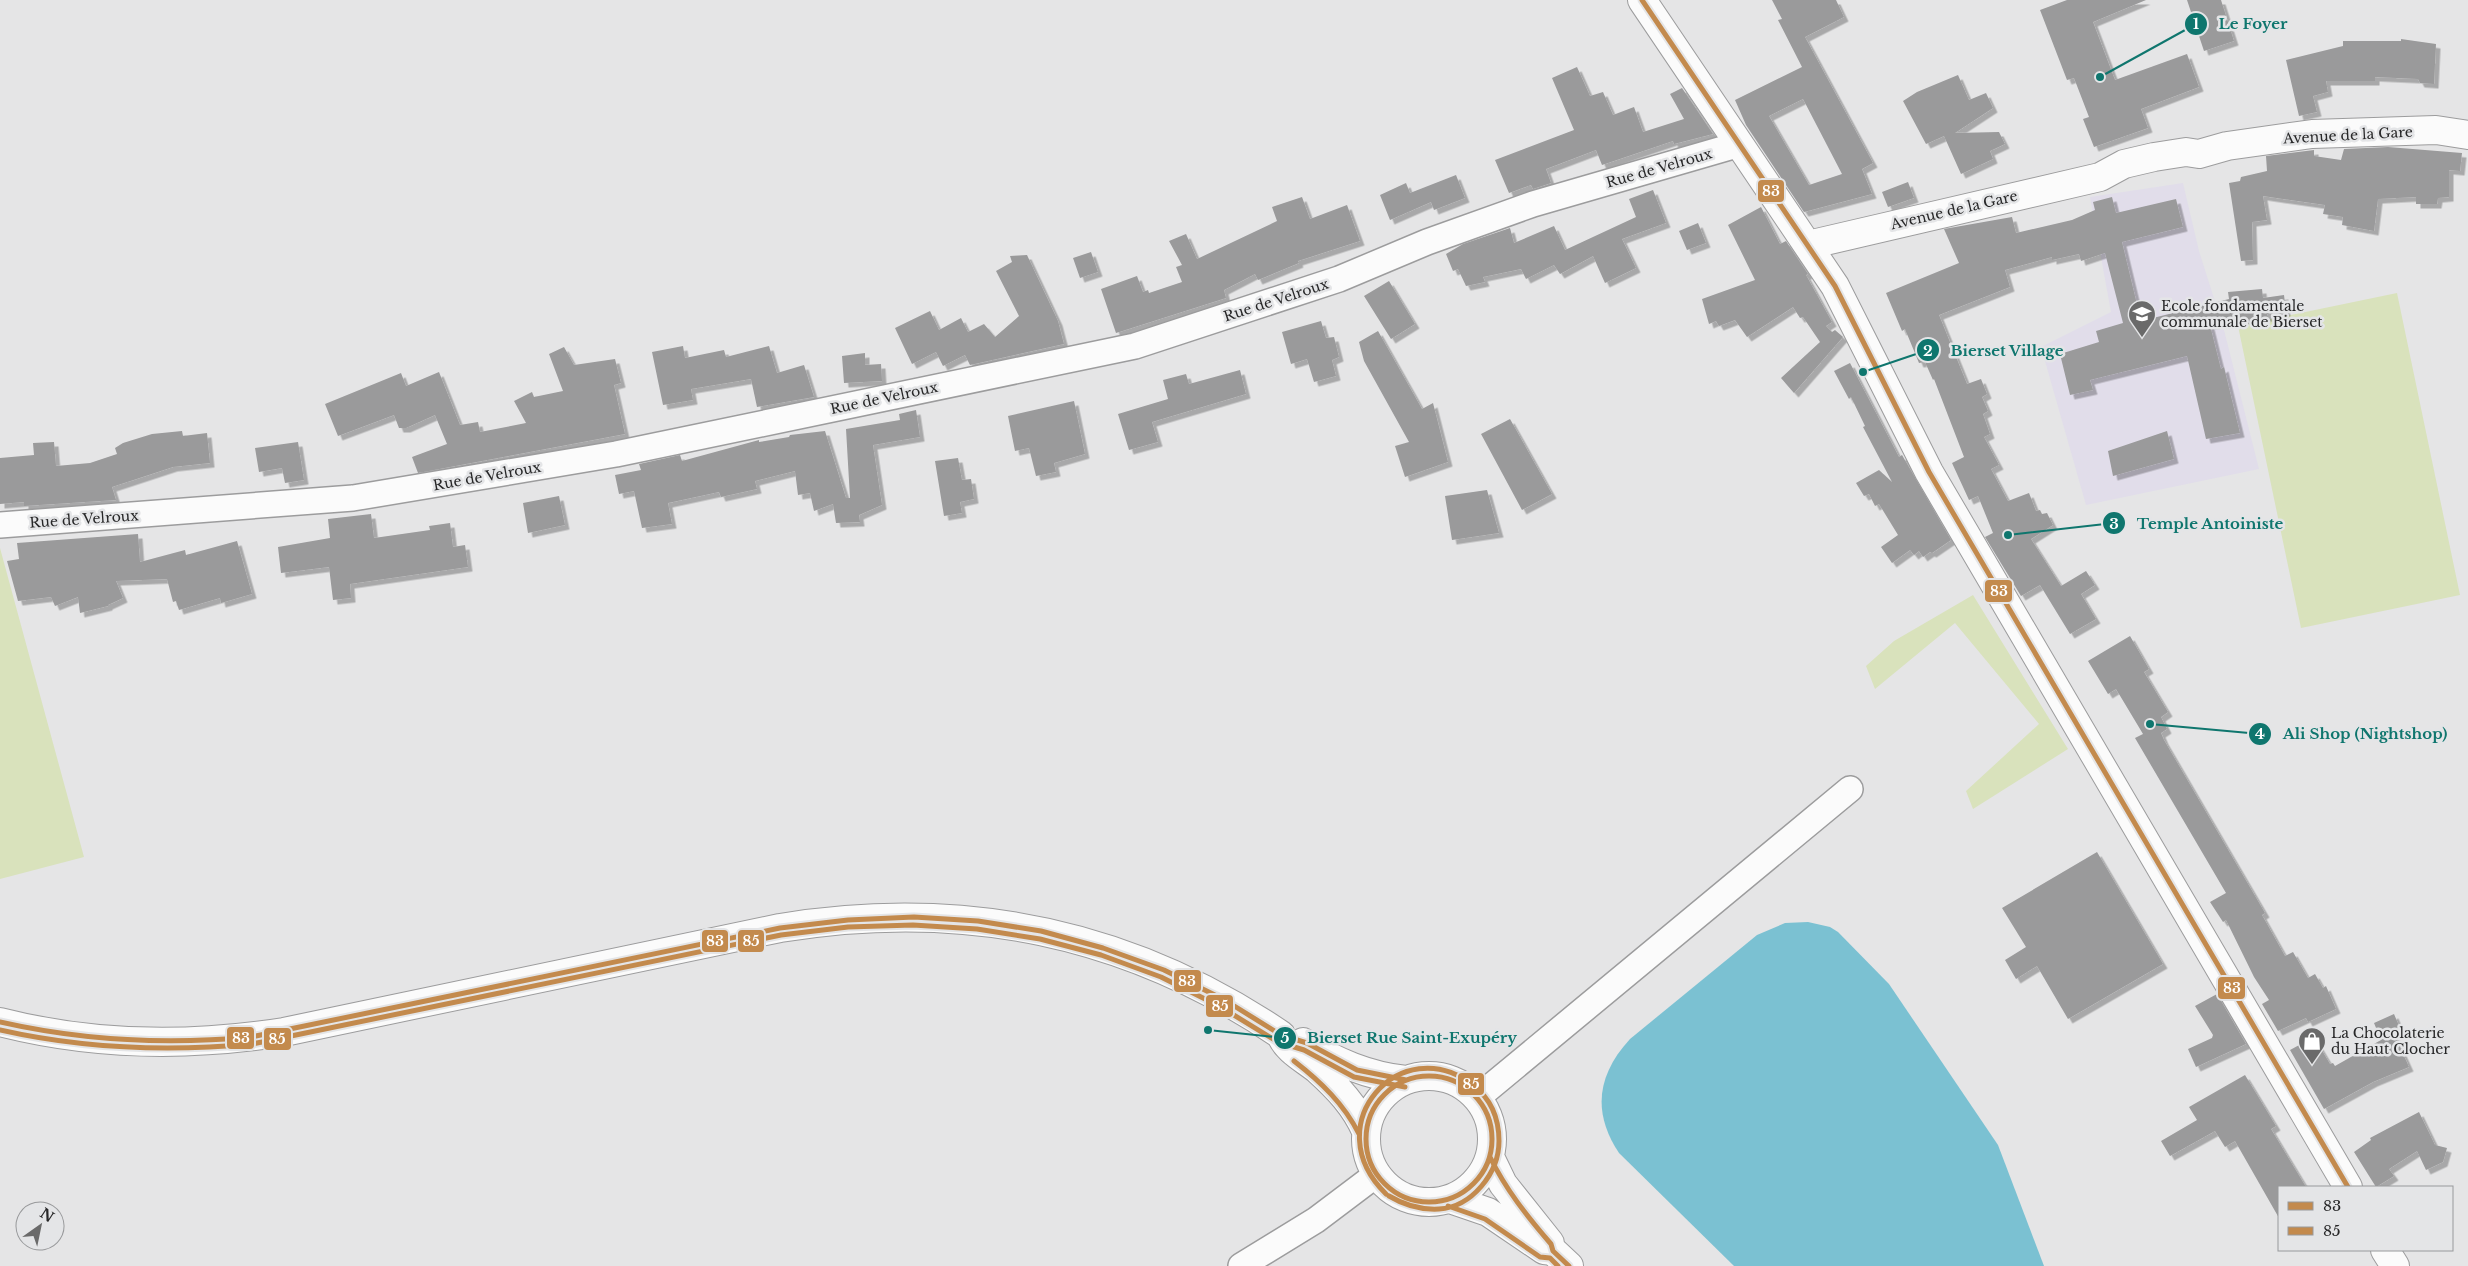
<svg xmlns="http://www.w3.org/2000/svg" width="2468" height="1266" font-family="'Libre Baskerville',serif">
	<style>
		.education { fill: #e1ddea }
		.green { fill: #d9e2bc }
		.water { fill: #7bc1d2 }
		.building { fill: #9a9a9b; fill-rule: evenodd; filter: url(#shadow) }
		.lines { fill: none; stroke-linecap: round; stroke-linejoin: round }
		.street-casing { stroke: #9c9c9d; stroke-width: 28 }
		.secondary-casing { stroke: #9c9c9d; stroke-width: 30 }
		.street { stroke: #fbfbfb; stroke-width: 25 }
		.secondary { stroke: #fbfbfb; stroke-width: 28 }
		.bus-1-casing { stroke: #e4e5e7; stroke-width: 9 }
		.bus-2-casing { stroke: #e4e5e7; stroke-width: 9 }
		.bus-1 { stroke: #c38a4d; stroke-width: 5 }
		.bus-2 { stroke: #c38a4d; stroke-width: 5 }
		.labels { text-anchor: middle; dominant-baseline: central; stroke-width: 5; stroke-linejoin: round; paint-order: stroke }
		.street-label { font-size: 14px; fill: #272728; stroke: #e4e5e7 }
		.poi-label { font-size: 14px; fill: #272728; stroke: #e4e5e7; text-anchor: start }
		.leader { fill: none; stroke: #0f766e; stroke-width: 2 }
		.callout-dot { fill: #0f766e; stroke: #e4e5e7; stroke-width: 2 }
		.mark-label { font-size: 15px; text-anchor: middle; font-weight: bold; fill: #fff }
		.callout-label { font-size: 15px; text-anchor: middle; font-weight: bold; fill: #0f766e; stroke: #e4e5e7; stroke-width: 5; stroke-linejoin: round; paint-order: stroke }
		.line-badge { stroke: #e4e5e7; stroke-width: 2 }
		.badge-label { font-size: 14px; text-anchor: middle; font-weight: bold; fill: #fff }
	</style>
	<defs>
		<filter id="shadow"><feDropShadow dx="4.5" dy="4.5" stdDeviation="0" flood-color="#0004"/></filter>
	</defs>
	<rect width="100%" height="100%" fill="#e5e5e6"/>
	<path class="education" d="M2183,183L2199,251L2224,330L2259,469L2086,505L2041,347L2111,312L2090,197Z"/>
	<path class="green" d="M2397,293L2460,595L2301,628L2238,326Z
		M0,548L84,857L0,879Z
		M1973,595L2068,749L1973,809L1966,791L2039,724L1955,623L1875,689L1866,666L1894,641Z"/>
	<path class="water" d="M1808,922L1830,927L1838,932L1889,984L1998,1145L2044,1266H1734L1619,1153C1592,1112 1597,1075 1630,1039L1757,935L1785,923Z"/>
	<path class="building" d="M1772,0H1836L1844,17L1805,37L1873,163L1862,169L1872,194L1804,212L1746,125L1735,100L1802,67L1778,20L1782,19ZM1803,99L1842,174L1809,185L1769,116Z
		M2067,0H2146L2093,22L2115,80L2187,54L2199,87L2141,109L2148,128L2094,147L2083,119L2089,117L2074,78L2067,80L2040,10Z
		M2187,0H2221L2234,41L2204,51Z
		M2401,39L2436,44L2434,84L2420,83L2418,79L2375,77V81H2326L2328,92L2313,96L2317,112L2299,116L2286,60L2343,46V41H2401Z
		M1577,67L1590,96L1603,92L1613,115L1634,107L1643,132L1684,119L1670,94L1682,88L1713,134L1674,144L1673,141L1602,165L1596,150L1546,169L1551,183L1533,189L1531,185L1509,193L1495,160L1574,130L1552,78Z
		M1958,75L1969,100L1986,93L1993,108L1955,133L1999,132L2005,144L1990,151L1993,159L1961,174L1944,136L1926,144L1903,101L1917,92Z
		M2388,147L2462,153L2460,171L2449,170V197L2438,198L2437,204H2416V197L2378,199L2374,231L2342,225L2343,217L2323,214L2325,205L2263,196L2267,220L2252,222L2253,260L2241,261L2229,183L2240,181L2241,177L2267,171L2266,156L2314,150V156L2341,160L2344,149Z
		M1456,175L1465,198L1434,210L1431,202L1390,220L1380,195L1406,183L1410,193Z
		M1908,182L1914,198L1888,207L1882,192Z
		M1653,190L1666,223L1622,239L1636,268L1605,283L1593,256L1560,274L1554,265L1526,279L1521,269L1483,277L1485,282L1466,286L1458,269L1453,271L1446,254L1463,244L1510,228L1514,243L1554,226L1565,250L1636,217L1629,199Z
		M1302,197L1310,219L1347,205L1360,241L1298,261L1299,263L1258,280L1255,274L1224,290L1226,298L1116,333L1101,289L1137,276L1143,292L1148,290L1149,293L1182,282L1176,267L1182,265L1169,241L1186,234L1197,259L1277,221L1272,207Z
		M2112,197L2116,213L2176,199L2183,227L2122,242L2141,321L2229,299L2228,292L2262,289L2263,298L2284,295L2286,312L2267,314L2268,317L2210,325L2221,369L2224,367L2240,433L2206,439L2187,356L2090,380L2093,390L2070,395L2060,354L2099,342L2096,331L2123,323L2105,253L2081,261L2079,254L2052,260V257L2005,270L2010,287L1939,315L1967,384L1981,379L1987,394L1982,397L1988,411L1983,414L1990,434L1984,437L1999,465L1991,469L2008,501L2029,493L2036,511L2040,510L2042,514L2047,513L2053,525L2031,539L2061,586L2086,571L2095,585L2081,594L2096,619L2070,634L2040,585L2021,596L1985,537L1993,533L1978,496L1969,500L1952,463L1964,457L1934,379L1933,380L1925,362L1919,363L1905,329L1902,331L1886,293L1959,263L1944,229L2012,217L2016,233L2072,220L2095,210L2093,202Z
		M1761,207L1780,244L1786,241L1808,274L1806,275L1832,322L1826,326L1832,332L1835,330L1843,337L1794,393L1781,378L1820,342L1803,317L1800,318L1793,307L1747,337L1735,320L1719,326L1716,321L1709,324L1702,299L1755,280L1728,225Z
		M1698,223L1706,243L1687,250L1679,231Z
		M1091,252L1098,272L1080,278L1073,258Z
		M1027,255L1058,321L1064,344L970,365L965,355L943,366L936,352L912,364L895,328L930,311L939,330L961,318L968,332L984,324L995,337L1019,316L996,271L1012,262L1010,256Z
		M1389,281L1415,324L1391,339L1364,296Z
		M1321,321L1326,338L1334,337L1339,357L1332,360L1336,376L1314,382L1307,359L1291,364L1282,332Z
		M1378,331L1422,409L1433,403L1448,462L1405,477L1395,446L1409,442L1364,361L1359,342Z
		M683,346L685,358L724,350L726,357L769,346L777,373L804,365L814,397L757,407L751,379L691,389L693,400L663,405L652,352Z
		M564,347L574,365L615,359L621,383L614,385L625,434L418,473L412,457L447,444L435,415L406,428H399L394,415L338,436L325,404L401,373L406,386L439,372L460,425L478,422L480,432L526,423L514,401L532,392L534,397L563,391L549,354Z
		M865,353V365L881,364L882,381L844,383L842,356Z
		M1850,363L1899,457L1902,455L1951,540L1932,553L1930,552L1923,557L1919,551L1914,555L1910,550L1892,563L1881,547L1898,535L1879,504L1875,506L1869,494L1864,496L1856,483L1879,470L1892,482L1863,427L1865,426L1851,397L1849,399L1834,371Z
		M1240,370L1246,394L1152,422L1158,442L1129,450L1118,414L1168,399L1163,380L1186,374L1189,384Z
		M1074,401L1085,454L1054,463L1056,472L1036,476L1029,448L1015,451L1008,416Z
		M916,410L920,437L873,445L882,505L859,515L860,522L836,523L833,504L814,511L810,493L798,495L795,471L755,481L757,489L721,497L719,492L668,503L672,524L642,528L634,491L619,494L615,475L641,470L639,464L680,455L682,461L759,440V442L789,437L790,435L825,431L846,498H850L846,429L900,420L899,414Z
		M1510,419L1552,494L1522,510L1481,434Z
		M182,431L183,436L207,433L210,463L173,467L112,487L116,500L24,506V502L0,504V458L34,455L33,443L54,442L56,466L90,463L117,454L115,448L123,443L152,434Z
		M2167,431L2174,459L2113,476L2108,451Z
		M298,442L304,480L285,483L282,468L259,472L255,448Z
		M958,458L962,480L971,479L974,499L960,502L962,513L944,516L935,461Z
		M1487,490L1499,533L1452,540L1445,496Z
		M559,496L565,525L528,533L523,503Z
		M371,514L374,538L430,530L429,526L450,523L453,547L465,545L468,567L350,584L351,598L333,600L329,567L281,573L278,547L330,538L328,519Z
		M138,534L140,562L185,550L186,555L237,541L252,594L221,603L220,598L179,610L176,601L173,602L167,579L116,581L123,598L108,605V606L80,613L78,597L55,606L51,597L18,601L7,561L19,559L17,543Z
		M2130,636L2149,669L2144,672L2168,712L2161,717L2167,729L2161,733L2164,740L2265,913L2262,915L2285,956L2293,952L2308,978L2315,974L2323,988L2326,986L2336,1009L2308,1022L2306,1018L2278,1031L2262,1004L2269,1000L2254,977L2226,920L2223,922L2210,902L2226,893L2135,738L2143,734L2116,689L2108,694L2088,661Z
		M2097,852L2163,964L2068,1019L2037,966L2016,979L2005,960L2026,947L2002,908Z
		M2217,994L2246,1044L2196,1067L2188,1049L2212,1038L2213,1035L2195,1006Z
		M2394,1014L2402,1033L2395,1036L2409,1067L2373,1082L2324,1109L2290,1050L2314,1037L2330,1064L2333,1063L2335,1066L2381,1040L2374,1023Z
		M2245,1075L2276,1126L2271,1129L2306,1187H2279V1218L2235,1141L2225,1147L2215,1131L2170,1156L2161,1141L2197,1120L2189,1107Z
		M2419,1112L2435,1145L2447,1148L2443,1162L2426,1170L2417,1151L2389,1169L2394,1176L2376,1187L2354,1152L2371,1140L2370,1138Z"/>
	<g class="lines">
		<g class="street-casing">
			<path id="street" d="M0,525L353,498L616,454L1135,346L1339,279L1427,242L1533,204L1740,144
				M1477,1098L1850,789
				M1241,1266L1316,1220L1377,1174"/>
		</g>
		<g class="secondary-casing">
			<path id="secondary" d="M1642,0L1835,286L1929,472L2348,1187
				M1808,245L2100,177L2124,164L2154,157L2186,152L2199,154L2227,146L2312,134L2436,130L2468,135
				M0,1022C94,1046 189,1047 284,1032L780,928C962,898 1128,931 1281,1035C1286,1050 1306,1060 1318,1070C1338,1088 1355,1106 1366,1131
				M1303,1042C1336,1062 1368,1076 1406,1080
				M1366 1139a63 63 0 1 1 126 0a63 63 0 1 1-126 0Z
				M1490,1157L1503,1184L1550,1243
				M1450,1199L1488,1212L1544,1250L1553,1251L1569,1266
				M2385,1250L2395,1266"/>
		</g>
		<use href="#street" class="street"/>
		<use href="#secondary" class="secondary"/>
		<g class="bus-1-casing">
			<path id="bus-1" d="M1642,0L1835,286L1929,472L2348,1187
				M0,1022C84,1041 166,1045 251,1037L780,928L848,920L914,917L978,921L1041,931L1103,948L1164,970L1223,999L1281,1035L1307,1043L1357,1070L1406,1080
				M1366 1139a63 63 0 1 1 126 0a63 63 0 1 1-126 0Z
				M1490,1157C1506,1190 1527,1216 1551,1244L1553,1251L1569,1266"/>
		</g>
		<g class="bus-2-casing">
			<path id="bus-2" d="M0,1030C84,1049 166,1052 252,1044L781,935L848,927L913,925L977,929L1040,939L1101,955L1161,977L1219,1006L1278,1042L1304,1050L1354,1077L1405,1087
				M1294,1061C1321,1082 1344,1104 1359,1134
				M1386,1194C1315,1125 1401,1029 1473,1085C1491,1099 1499,1119 1499,1141C1499,1173 1472,1207 1439,1209C1421,1210 1404,1205 1389,1196
				M1448,1206L1485,1219L1540,1257L1550,1258L1558,1266"/>
		</g>
		<use href="#bus-1" class="bus-1"/>
		<use href="#bus-2" class="bus-2"/>
	</g>
	<defs>
		<g id="school-pin" transform="scale(1.4375)"><path d="M0 17L-7.5 6A9.5 9.5 0 1 1 7.5 6Z" fill="#6a6a6a" stroke="#e4e5e7"/><path d="M0-5L7-2L0 1L-7-2ZM-4 1L0 2.5L4 1V4Q0 6-4 4Z" fill="#fff"/></g>
		<g id="shop-pin" transform="scale(1.4375)"><path d="M0 17L-7.5 6A9.5 9.5 0 1 1 7.5 6Z" fill="#6a6a6a" stroke="#e4e5e7"/><path d="M-5-2.5h2.3a2.7 3.5 0 0 1 5.4 0H5L5.5 6h-11ZM-1.5-2.5h3a1.5 2.3 0 0 0-3 0Z" fill="#fff"/></g>
	</defs>
	<g fill-rule="evenodd">
		<use href="#school-pin" x="2142" y="314"/>
		<use href="#shop-pin" x="2312" y="1041"/>
	</g>
	<g class="labels">
		<g class="street-label">
			<text transform="translate(2348 135) rotate(-3)">Avenue de la Gare</text>
			<text transform="translate(1659 168) rotate(-16)">Rue de Velroux</text>
			<text transform="translate(1954 210) rotate(-13)">Avenue de la Gare</text>
			<text transform="translate(1276 300) rotate(-18)">Rue de Velroux</text>
			<text transform="translate(884 398) rotate(-12)">Rue de Velroux</text>
			<text transform="translate(487 476) rotate(-10)">Rue de Velroux</text>
			<text transform="translate(84 519) rotate(-4)">Rue de Velroux</text>
		</g>
		<g class="poi-label">
			<text x="2161" y="306">Ecole fondamentale<tspan x="2161" dy="16">communale de Bierset</tspan></text>
			<text x="2331" y="1033">La Chocolaterie<tspan x="2331" dy="16">du Haut Clocher</tspan></text>
		</g>
	</g>
	<path class="leader" d="M2100 77L2196 24M1863 372L1928 350M2008 535L2114 523M2150 724L2260 734M1208 1030L1285 1038"/>
	<g class="callout-dot">
		<circle cx="2100" cy="77" r="5"/>
		<circle cx="1863" cy="372" r="5"/>
		<circle cx="2008" cy="535" r="5"/>
		<circle cx="2150" cy="724" r="5"/>
		<circle cx="1208" cy="1030" r="5"/>
		<circle cx="2196" cy="24" r="12"/>
		<circle cx="1928" cy="350" r="12"/>
		<circle cx="2114" cy="523" r="12"/>
		<circle cx="2260" cy="734" r="12"/>
		<circle cx="1285" cy="1038" r="12"/>
	</g>
	<g class="mark-label">
		<text x="2196" y="29">1</text>
		<text x="1928" y="356">2</text>
		<text x="2114" y="529">3</text>
		<text x="2260" y="739">4</text>
		<text x="1285" y="1043">5</text>
	</g>
	<g class="callout-label">
		<text x="2253" y="29">Le Foyer</text>
		<text x="2007" y="356">Bierset Village</text>
		<text x="2210" y="529">Temple Antoiniste</text>
		<text x="2365" y="739">Ali Shop (Nightshop)</text>
		<text x="1412" y="1043">Bierset Rue Saint-Exupéry</text>
	</g>
	<g class="line-badge">
		<rect x="1757" y="179" width="28" height="24" rx="5" fill="#c38a4d"/>
		<rect x="1984" y="579" width="29" height="24" rx="5" fill="#c38a4d"/>
		<rect x="737" y="929" width="28" height="24" rx="5" fill="#c38a4d"/>
		<rect x="701" y="929" width="28" height="24" rx="5" fill="#c38a4d"/>
		<rect x="1173" y="969" width="29" height="24" rx="5" fill="#c38a4d"/>
		<rect x="2217" y="976" width="29" height="24" rx="5" fill="#c38a4d"/>
		<rect x="1205" y="994" width="29" height="24" rx="5" fill="#c38a4d"/>
		<rect x="226" y="1026" width="29" height="24" rx="5" fill="#c38a4d"/>
		<rect x="263" y="1027" width="29" height="24" rx="5" fill="#c38a4d"/>
		<rect x="1457" y="1072" width="28" height="24" rx="5" fill="#c38a4d"/>
	</g>
	<g class="badge-label">
		<text x="1771" y="196">83</text>
		<text x="1999" y="596">83</text>
		<text x="751" y="946">85</text>
		<text x="715" y="946">83</text>
		<text x="1187" y="986">83</text>
		<text x="2232" y="993">83</text>
		<text x="1220" y="1011">85</text>
		<text x="241" y="1043">83</text>
		<text x="277" y="1044">85</text>
		<text x="1471" y="1089">85</text>
	</g>
	<rect x="2278" y="1186" width="175" height="65" fill="#e4e5e7" stroke="#98999b"/>
	<rect x="2288" y="1202" width="25" height="8" fill="#c38a4d" stroke="#98999b"/>
	<text x="2323" y="1211" font-size="15" fill="#272728">83</text>
	<rect x="2288" y="1227" width="25" height="8" fill="#c38a4d" stroke="#98999b"/>
	<text x="2323" y="1236" font-size="15" fill="#272728">85</text>
	<g transform="translate(40 1226) rotate(33)"><circle r="24" fill="#e4e5e7" stroke="#98999b"/>
	<path d="M0-4L9 19L0 12L-9 19Z" fill="#6a6a6a"/>
	<text y="-8" font-size="14" font-weight="bold" text-anchor="middle" fill="#272728">N</text>
	</g>
</svg>
